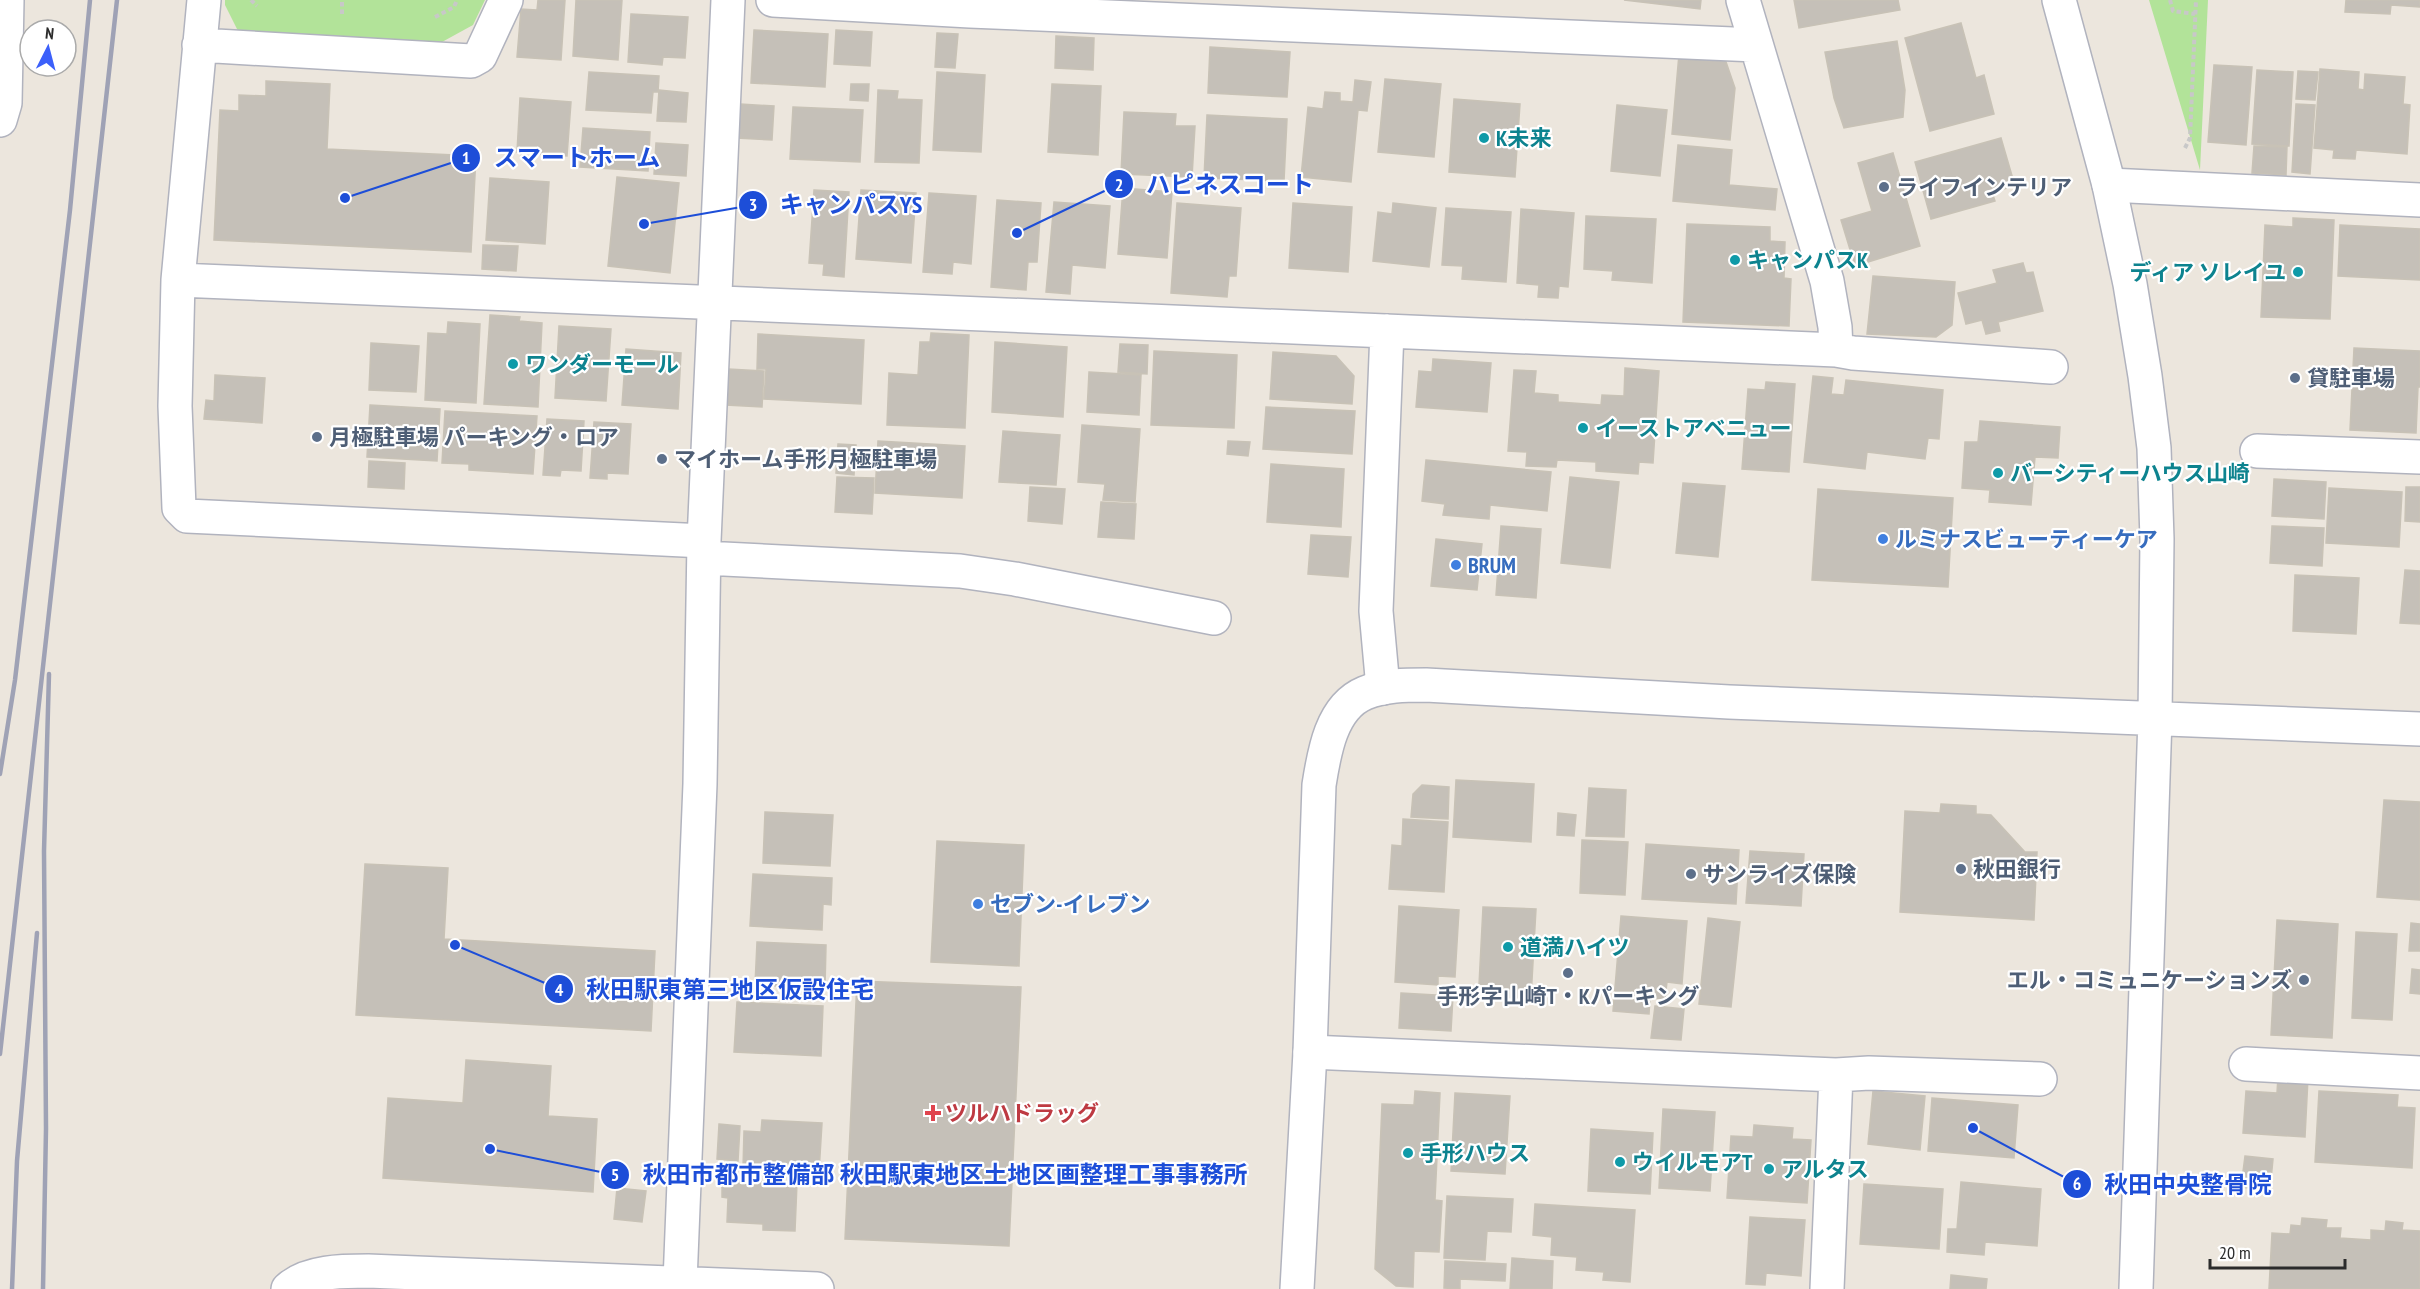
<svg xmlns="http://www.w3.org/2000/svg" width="2420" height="1289" font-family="'PT Sans Narrow','Noto Sans JP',sans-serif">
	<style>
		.park { fill: #b2e399 }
		.building { fill: #c5c0b8; stroke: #c8c2b6; stroke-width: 1.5 }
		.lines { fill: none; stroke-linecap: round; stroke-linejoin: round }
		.street-casing { stroke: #b1b3be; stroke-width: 36 }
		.secondary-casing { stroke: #b1b3be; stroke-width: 36 }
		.path { stroke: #c8c8c8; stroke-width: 4; stroke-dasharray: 4.5 3; stroke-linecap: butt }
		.street { stroke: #fff; stroke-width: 33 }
		.secondary { stroke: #fff; stroke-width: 33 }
		.rail { stroke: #9fa2b5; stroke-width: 4.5 }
		.culture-dot { fill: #0f9aa8; stroke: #fff; stroke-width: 2 }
		.service-dot { fill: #5c6f8a; stroke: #fff; stroke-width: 2 }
		.shop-dot { fill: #3f7fe0; stroke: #fff; stroke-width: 2 }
		.health-dot { fill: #e0444e; stroke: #fff; stroke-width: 2 }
		.labels { text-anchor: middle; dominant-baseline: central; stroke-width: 4.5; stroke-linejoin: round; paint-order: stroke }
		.culture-label { font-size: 22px; font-weight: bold; fill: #0d838f; stroke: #fff; text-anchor: start }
		.service-label { font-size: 22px; font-weight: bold; fill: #4e5e75; stroke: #fff; text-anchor: start }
		.shop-label { font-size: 22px; font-weight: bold; fill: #366cbe; stroke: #fff; text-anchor: start }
		.health-label { font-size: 22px; font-weight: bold; fill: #be3a42; stroke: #fff; text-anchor: start }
		.leader { fill: none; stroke: #1d4ed8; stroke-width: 2 }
		.callout-dot { fill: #1d4ed8; stroke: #fff; stroke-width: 2 }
		.mark-label { font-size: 18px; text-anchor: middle; font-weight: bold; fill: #fff }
		.callout-label { font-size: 24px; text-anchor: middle; font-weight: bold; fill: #1d4ed8; stroke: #fff; stroke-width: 4.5; stroke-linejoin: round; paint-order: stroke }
	</style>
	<rect width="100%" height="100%" fill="#ece6dd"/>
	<path class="park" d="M225,0H485L473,25L442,42L239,33L225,5Z
		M2149,0H2208L2200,170Z"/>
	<path class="building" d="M538,0H565L561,60L517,57L521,9L537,10Z
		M576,0H622L618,60L573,56Z
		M1624,0H1701L1700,9Z
		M1794,0H1898L1900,10L1799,28Z
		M2346,0H2420V7L2391,5L2390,14L2345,12Z
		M631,14L688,17L685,58L663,57L662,65L628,62Z
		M1961,23L1976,78L1984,75L1994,114L1930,131L1905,38Z
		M754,30L828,34L825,87L751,83Z
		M836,30L872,32L870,66L834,64Z
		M937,33L958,34L955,68L935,67Z
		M1056,36L1094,38L1093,70L1055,68Z
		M1897,41L1905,90L1903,117L1844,128L1834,98L1825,52Z
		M1210,47L1290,52L1287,97L1208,93Z
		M1679,54L1725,59L1735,88L1730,140L1672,134Z
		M2214,65L2252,67L2246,145L2208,142Z
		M2320,69L2359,72L2358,89L2364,90L2365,74L2405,77L2403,104L2410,105L2407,154L2356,150L2355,159L2333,158L2334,150L2314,148Z
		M2257,70L2293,72L2289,146L2252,144Z
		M2298,71L2318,72L2315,100L2296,99Z
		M589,72L659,76L658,92H653L651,113L586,110Z
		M937,72L985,75L981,152L933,150Z
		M1385,79L1441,84L1434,157L1378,152Z
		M1355,80L1371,82L1367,111L1358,110L1351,182L1301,177L1308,107L1323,109L1325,92L1340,93V101L1353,102Z
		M266,81L330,84L327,149L476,156L471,252L214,240L220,110L239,111V95L266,96Z
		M851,84H869L868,101L850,100Z
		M1052,84L1101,86L1098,155L1048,152Z
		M659,90L688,93L686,122L657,121Z
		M878,90L898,91L897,99L922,100L919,163L875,162Z
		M520,98L571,102L567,156L517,152Z
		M1454,99L1520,104L1515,177L1449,172Z
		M740,104L774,106L772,140L737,138Z
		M2296,104L2315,105L2310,174L2292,172Z
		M1617,105L1667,110L1660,176L1611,171Z
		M793,107L863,110L860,162L790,159Z
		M1124,112L1176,114L1175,126H1195L1192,177L1121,174Z
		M1207,115L1287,119L1284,181L1204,178Z
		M583,128L650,132L648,171L580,167Z
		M2001,138L2015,186L1992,192L1995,201L1931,219L1915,162Z
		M656,143L688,145L686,176L654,174Z
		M1678,145L1732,150L1729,185L1777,189L1775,210L1673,201Z
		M2254,146L2287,147L2286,175L2252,173Z
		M1893,153L1920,246L1855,266L1841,220L1872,211L1858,163Z
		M617,177L679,183L670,273L608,266Z
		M490,178L549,182L545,244L486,240Z
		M1123,188L1172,192L1167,258L1118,254Z
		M814,190L849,192L844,277L823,275L824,264L809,263Z
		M861,190L916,193L911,263L856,259Z
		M929,193L976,196L971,264L953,262L952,274L923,272Z
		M997,200L1041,203L1037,262H1028L1026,290L991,287Z
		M1054,202L1110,206L1105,268L1072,265L1070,294L1046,292Z
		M1177,203L1241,208L1236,276H1229L1227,297L1171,293Z
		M1293,203L1352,207L1348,272L1289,268Z
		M1393,203L1436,208L1429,267L1373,261L1378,212L1392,214Z
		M1446,208L1511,212L1506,282L1462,279L1463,266L1442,265Z
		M1521,209L1574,213L1568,287L1559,286L1558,298L1538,297L1539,285L1517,283Z
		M1586,216L1656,219L1652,283L1612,280L1613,271L1584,269Z
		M2293,218L2334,220L2330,319L2261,317L2265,225L2293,227Z
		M1687,224L1770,227V241L1785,242L1784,278L1791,279L1789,326L1683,322Z
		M2340,225L2420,229V280L2338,276Z
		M483,245L518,246L516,271L482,269Z
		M2023,263L2026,273L2033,272L2043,311L1998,322L2000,331L1986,334L1982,320L1966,324L1958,293L1997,283L1993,270Z
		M1873,276L1955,282L1952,325L1936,337L1867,334Z
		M490,315L520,317L519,321L542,323L538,407L484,404Z
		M448,322L480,324L476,403L425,400L428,333L447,334Z
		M559,326L611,329L606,401L555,398Z
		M931,333L969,335L965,428L887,425L889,373L918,375L920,342H930Z
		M758,334L864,340L861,404L764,399L766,369H757Z
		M995,342L1067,347L1063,417L992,412Z
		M371,343L419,346L416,392L369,390Z
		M1120,344L1148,345L1147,374L1118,372Z
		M2354,348L2420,351V387H2418L2416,433L2350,430Z
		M626,349L681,353L678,409L622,405Z
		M1154,351L1237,355L1234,428L1151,425Z
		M1273,352L1336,356L1354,376L1352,404L1270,399Z
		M1433,359L1491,363L1487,412L1416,407L1419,371L1432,372Z
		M1625,368L1659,371L1653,463L1639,462L1638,474L1596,471V462L1557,460L1556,467L1526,466L1527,452L1508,451L1514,370L1536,371L1534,393L1558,395V402L1601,405L1602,395L1624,396Z
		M728,369L764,371L762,407L726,405Z
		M1089,372L1141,375L1139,415L1087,412Z
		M215,375L265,378L262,423L204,419L206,400L214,401Z
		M1813,376L1833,378L1831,394L1844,395L1846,380L1943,390L1939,439L1928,438L1925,459L1867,452L1865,469L1804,462Z
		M1766,382L1795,384L1789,472L1742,469L1748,389L1765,390Z
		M370,405L440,409L437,461L367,457Z
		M1266,407L1355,411L1352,454L1263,449Z
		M445,411L537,416L533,474L469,470V464L442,463Z
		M547,419L584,421L581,471L561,470L560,476L543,475Z
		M1980,421L2060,427L2058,458L2035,457L2031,505L1989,502L1990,490L1962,488L1965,442H1978Z
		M594,422L631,424L628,474L607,473V479L590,478Z
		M1082,425L1140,429L1135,502L1103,500L1105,484L1078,482Z
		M1003,431L1060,435L1056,485L999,482Z
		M878,441L965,446L962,498L875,493Z
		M1228,441L1250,442L1248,456L1227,454Z
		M838,444L856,445L854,475L836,473Z
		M1426,460L1551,472L1547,511L1490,505L1489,519L1443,515L1445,504L1422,501Z
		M369,461L405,463L404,489L368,487Z
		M1271,464L1344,469L1341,527L1267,522Z
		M837,477L874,478L872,514L835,512Z
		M1570,477L1619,482L1610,568L1561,563Z
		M2274,479L2326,482L2324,519L2272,516Z
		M1683,483L1725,486L1718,557L1676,553Z
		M1030,487L1065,489L1062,524L1028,521Z
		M2406,487H2420V522L2405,521Z
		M2329,488L2402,492L2399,547L2326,543Z
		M1818,489L1953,498L1948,587L1812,580Z
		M1101,502L1136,504L1134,539L1098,537Z
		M1501,526L1541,529L1536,598L1496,595Z
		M2272,526L2324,528L2322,566L2270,563Z
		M1311,535L1351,537L1348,577L1308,574Z
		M1436,539L1482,544L1477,590L1431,586Z
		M2405,570L2420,571V624L2400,623Z
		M2295,575L2359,578L2356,634L2293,631Z
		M1456,780L1534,784L1531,842L1453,837Z
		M1422,785L1449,787L1448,819L1411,817L1413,794Z
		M1589,788L1626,790L1624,837L1586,836Z
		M2384,800L2420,802V900L2377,897Z
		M1941,804L1976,806V814L1991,815L2025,852H2037L2034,920L1900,912L1905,811L1940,813Z
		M765,812L833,815L830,866L763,863Z
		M1558,813L1576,815L1574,836L1557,835Z
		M1403,819L1448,822L1444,892L1389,889L1392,845L1402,846Z
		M1582,840L1628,842L1625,895L1580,893Z
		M937,841L1024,845L1019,966L931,962Z
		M1646,844L1739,850L1736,904L1642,899Z
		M1750,851L1804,854L1801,906L1746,903Z
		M365,864L448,868L444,939L655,951L651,1031L356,1015Z
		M753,874L832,878L831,905L823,904L822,930L750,926Z
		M1399,906L1459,910L1455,977L1438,976V985L1395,982Z
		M1483,907L1536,909L1531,998L1499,997L1500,987L1479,985Z
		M1621,916L1687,921L1682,984L1667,982L1665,999L1650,998L1649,1014L1613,1011Z
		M1708,918L1740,922L1731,1007L1699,1004Z
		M2277,920L2338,924L2332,1038L2271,1035Z
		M2411,923L2420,924V951H2409Z
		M2356,932L2397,934L2392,1020L2352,1018Z
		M757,942L826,945L825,988L755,985Z
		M2412,969L2420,970V994L2410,993Z
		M857,981L1021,987L1009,1246L845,1239Z
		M1401,993L1453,996L1451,1031L1399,1028Z
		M737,1002L823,1006L821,1056L734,1052Z
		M1655,1006L1684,1009L1681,1040L1651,1038Z
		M466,1060L551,1066L548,1116L597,1119L593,1192L383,1178L388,1098L463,1103Z
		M2278,1076L2308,1078L2305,1137L2243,1133L2246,1091L2277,1093Z
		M1415,1091L1440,1093L1435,1200L1442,1201L1439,1252L1414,1251L1413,1287L1396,1286L1375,1269L1382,1104L1414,1105Z
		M1873,1091L1925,1096L1920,1150L1868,1144Z
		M2319,1091L2398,1095L2397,1107L2415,1108L2412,1168L2315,1162Z
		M1455,1093L1510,1096L1505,1174L1451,1171Z
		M1932,1098L2018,1105L2014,1158L1928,1151Z
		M1663,1109L1715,1112L1710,1191L1659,1188Z
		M762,1120L822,1123L819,1172L743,1168L744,1131L761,1132Z
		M719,1124L740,1126L738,1161L717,1159Z
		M1754,1125L1793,1128L1792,1139L1811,1140L1807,1203L1727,1198L1731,1136L1753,1137Z
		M1591,1129L1653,1133L1650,1194L1588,1191Z
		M2245,1156L2273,1159L2270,1190L2241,1187Z
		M722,1180L797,1183L795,1231L763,1230V1224L727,1222L728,1198L722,1197Z
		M1961,1182L2041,1189L2037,1246L1985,1242L1984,1255L1947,1252L1948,1229H1957Z
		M1864,1184L1943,1189L1939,1249L1860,1244Z
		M617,1188L646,1191L642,1222L614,1219Z
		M1447,1196L1513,1199L1511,1232L1487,1231L1485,1260L1444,1258Z
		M1535,1204L1635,1210L1630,1282L1603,1280L1604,1272L1576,1270L1577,1257L1551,1255L1552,1237L1533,1235Z
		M1750,1217L1805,1220L1801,1276L1766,1273L1765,1285L1746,1284Z
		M2302,1218L2327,1220L2326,1228H2341L2340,1238L2371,1240V1230L2385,1231L2386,1221L2403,1223L2402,1230L2420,1231V1289H2269L2272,1233L2290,1234L2291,1225L2301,1226Z
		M1512,1258L1553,1261L1552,1289H1510Z
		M1445,1261L1506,1264L1505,1281L1460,1279V1289L1444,1288Z
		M1951,1275L1987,1279L1986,1289H1950Z"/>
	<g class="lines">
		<g class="street-casing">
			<path id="street" d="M204,0L178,280L175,406L179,508L187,516L704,541
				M773,0L970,11L1756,45
				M1743,0L1827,281L1835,327L1836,350
				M199,45L471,61L480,56L506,0
				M0,120L5,103L7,0
				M2109,185L2420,200
				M178,280L1836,350L1853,353L2051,367
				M2257,451L2420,457
				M704,558L960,571L1015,579L1214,618
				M1383,688L1376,611L1387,331
				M1310,1052L1836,1075L1869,1073L2040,1079
				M2246,1064L2420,1073
				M680,1282L700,784L704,541L728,0
				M288,1289C307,1271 343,1271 368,1271L817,1289
				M1827,1289L1836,1075"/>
		</g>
		<g class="secondary-casing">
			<path id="secondary" d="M2059,0L2109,185L2130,284L2145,376L2154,448L2157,539L2155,718L2136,1289
				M1297,1289L1310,1052L1319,785C1324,753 1331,707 1365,693C1384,685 1406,685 1426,685L1729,702L2420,729"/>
		</g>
		<path class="path" d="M251,0L257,6
			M2170,0L2173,11L2195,14
			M342,14V0
			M435,17L454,7L457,0
			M2185,148L2190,138L2196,0"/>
		<use href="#street" class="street"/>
		<use href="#secondary" class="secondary"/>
		<path class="rail" d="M0,774L15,680L70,210L90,0
			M0,1054L117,0
			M12,1289L17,1161L37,933
			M43,1289L46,1129L44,851L49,674"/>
	</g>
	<g class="culture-dot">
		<circle cx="1484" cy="138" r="6"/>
		<circle cx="1735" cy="260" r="6"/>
		<circle cx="2298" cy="272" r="6"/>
		<circle cx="513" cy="364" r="6"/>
		<circle cx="1583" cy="428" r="6"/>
		<circle cx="1998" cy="473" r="6"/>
		<circle cx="1508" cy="947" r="6"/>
		<circle cx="1408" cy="1153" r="6"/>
		<circle cx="1620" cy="1162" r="6"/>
		<circle cx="1769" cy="1169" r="6"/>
	</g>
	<g class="service-dot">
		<circle cx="1884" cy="187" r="6"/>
		<circle cx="2295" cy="378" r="6"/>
		<circle cx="317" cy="437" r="6"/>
		<circle cx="662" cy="459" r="6"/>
		<circle cx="1961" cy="869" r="6"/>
		<circle cx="1691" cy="874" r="6"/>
		<circle cx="1568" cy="973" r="6"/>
		<circle cx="2304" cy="980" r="6"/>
	</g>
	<g class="shop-dot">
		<circle cx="1883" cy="539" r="6"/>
		<circle cx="1456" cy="565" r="6"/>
		<circle cx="978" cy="904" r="6"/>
	</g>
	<path class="health-dot" d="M930 1104h6v6h6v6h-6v6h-6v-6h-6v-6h6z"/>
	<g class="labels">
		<g class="culture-label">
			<text x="1496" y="138">K未来</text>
			<text x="1747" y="260">キャンパスK</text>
			<text x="2286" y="272" text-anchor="end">ディア ソレイユ</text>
			<text x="525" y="364">ワンダーモール</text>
			<text x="1595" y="428">イーストアベニュー</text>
			<text x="2010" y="473">バーシティーハウス山崎</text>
			<text x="1520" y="947">道満ハイツ</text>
			<text x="1420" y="1153">手形ハウス</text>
			<text x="1632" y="1162">ウイルモアT</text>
			<text x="1781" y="1169">アルタス</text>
		</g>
		<g class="service-label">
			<text x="1896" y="187">ライフインテリア</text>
			<text x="2307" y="378">貸駐車場</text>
			<text x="329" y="437">月極駐車場 パーキング・ロア</text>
			<text x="674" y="459">マイホーム手形月極駐車場</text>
			<text x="1973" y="869">秋田銀行</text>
			<text x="1703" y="874">サンライズ保険</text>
			<text x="2292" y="980" text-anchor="end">エル・コミュニケーションズ</text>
			<text x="1568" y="996" text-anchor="middle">手形字山崎T・Kパーキング</text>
		</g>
		<g class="shop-label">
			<text x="1895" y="539">ルミナスビューティーケア</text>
			<text x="1468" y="565">BRUM</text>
			<text x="990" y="904">セブン-イレブン</text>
		</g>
		<g class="health-label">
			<text x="945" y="1113">ツルハドラッグ</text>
		</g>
	</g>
	<path class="leader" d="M345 198L466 158M1017 233L1119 184M644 224L753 205M455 945L559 989M490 1149L615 1175M1973 1128L2077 1184"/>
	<g class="callout-dot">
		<circle cx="345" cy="198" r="6"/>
		<circle cx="1017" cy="233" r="6"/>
		<circle cx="644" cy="224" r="6"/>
		<circle cx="455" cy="945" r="6"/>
		<circle cx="490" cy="1149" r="6"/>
		<circle cx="1973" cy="1128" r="6"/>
		<circle cx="466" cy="158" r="15"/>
		<circle cx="1119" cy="184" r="15"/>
		<circle cx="753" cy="205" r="15"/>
		<circle cx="559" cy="989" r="15"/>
		<circle cx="615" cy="1175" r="15"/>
		<circle cx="2077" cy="1184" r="15"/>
	</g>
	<g class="mark-label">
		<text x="466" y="164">1</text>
		<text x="1119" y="191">2</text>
		<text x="753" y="211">3</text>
		<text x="559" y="996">4</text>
		<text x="615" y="1181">5</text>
		<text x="2077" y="1190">6</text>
	</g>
	<g class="callout-label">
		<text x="577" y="166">スマートホーム</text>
		<text x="1230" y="193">ハピネスコート</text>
		<text x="851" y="213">キャンパスYS</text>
		<text x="730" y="998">秋田駅東第三地区仮設住宅</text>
		<text x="945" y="1183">秋田市都市整備部 秋田駅東地区土地区画整理工事事務所</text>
		<text x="2188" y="1193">秋田中央整骨院</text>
	</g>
	<g transform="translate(48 48) rotate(6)"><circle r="28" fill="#ffffff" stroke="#aaaaaa" stroke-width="1.5"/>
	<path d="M0-4.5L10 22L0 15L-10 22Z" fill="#3c60fa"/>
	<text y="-9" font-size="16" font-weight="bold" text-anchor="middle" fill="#2b2b2b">N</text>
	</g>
	<path d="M2210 1259v9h135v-9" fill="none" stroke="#2b2b2b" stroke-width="3"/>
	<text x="2219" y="1259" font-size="18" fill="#2b2b2b" stroke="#ffffff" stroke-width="4.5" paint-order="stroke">20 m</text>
</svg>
